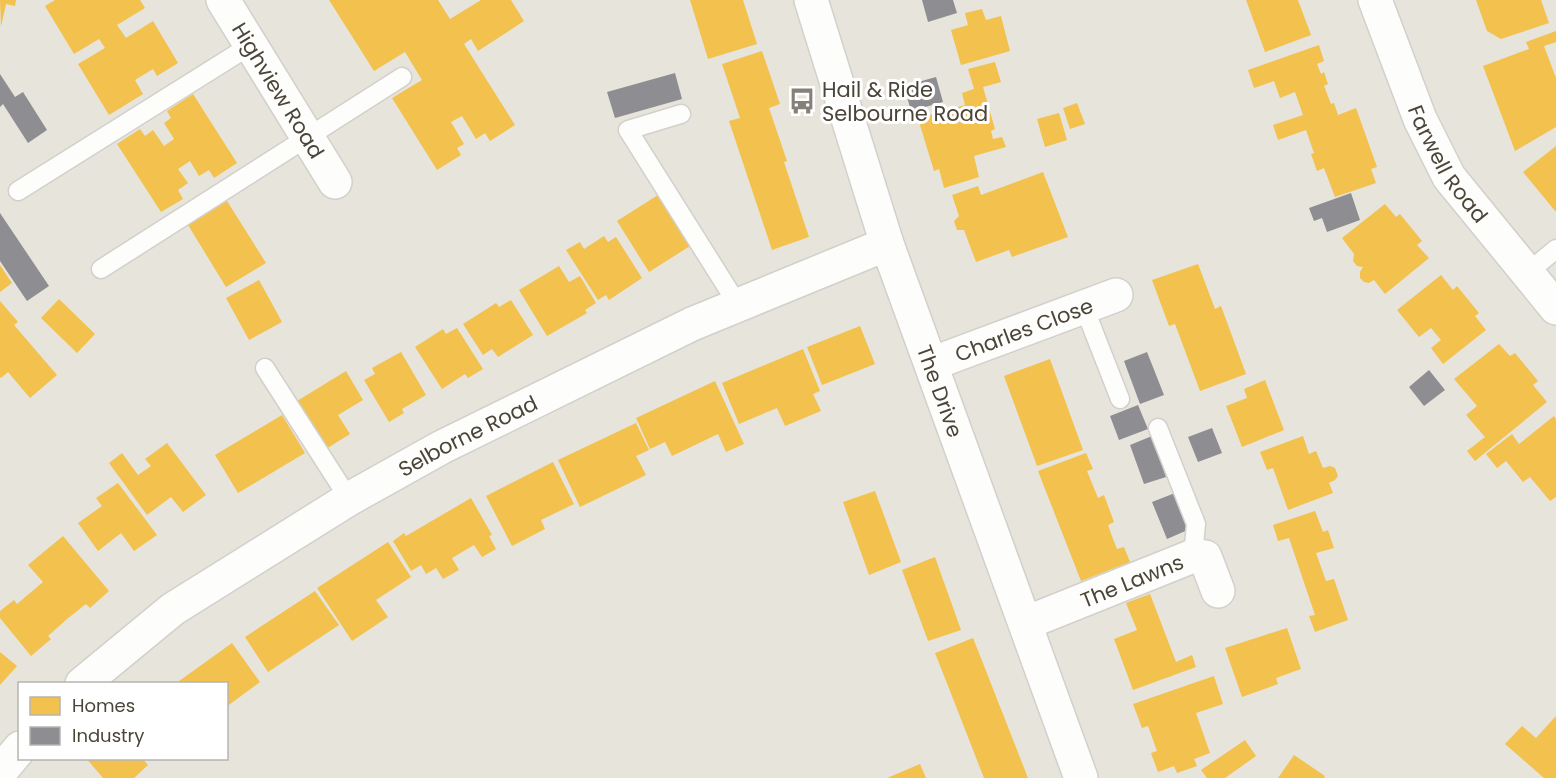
<svg xmlns="http://www.w3.org/2000/svg" width="1556" height="778" font-family="Poppins,sans-serif">
	<style>
		.residential { fill: #e7e4dc; fill-rule: evenodd }
		.homes { fill: #f2c14e }
		.industry { fill: #8d8d92 }
		.lines { fill: none; stroke-linecap: round; stroke-linejoin: round }
		.service-casing { stroke: #d2d0cb; stroke-width: 21 }
		.minor-casing { stroke: #d2d0cb; stroke-width: 36 }
		.tertiary-casing { stroke: #d2d0cb; stroke-width: 36 }
		.service { stroke: #fdfdfc; stroke-width: 18 }
		.minor { stroke: #fdfdfc; stroke-width: 33 }
		.tertiary { stroke: #fdfdfc; stroke-width: 33 }
		.labels { text-anchor: middle; dominant-baseline: central; stroke-width: 6; stroke-linejoin: round; paint-order: stroke }
		.poi-label { font-size: 21px; fill: #4b4439; stroke: #fff; text-anchor: start }
		.street-label { font-size: 21px; fill: #4b4439; stroke: #fff }
	</style>
	<rect width="100%" height="100%" fill="#f4f2ee"/>
	<path class="residential" d="M0,0H1556V778H0ZM20,684H226V758H20Z"/>
	<path class="homes" d="M0,0H16L15,6L6,4L1,27Z
		M55,0H140L145,8L117,25L126,38L153,21L178,63L157,76L153,69L135,80L143,94L109,115L78,64L105,48L99,39L74,54L45,6Z
		M329,0H438L450,19L481,0H511L524,21L478,51L471,39L464,44L515,125L490,141L485,133L476,139L462,116L451,122L464,144L457,148L461,155L437,170L392,98L422,80L405,52L374,71Z
		M690,0H743L757,44L708,59Z
		M1246,0H1298L1311,35L1265,52Z
		M1476,0H1541L1549,23L1501,39L1487,31Z
		M982,9L986,20L1001,16L1010,51L961,65L951,30L968,25L965,13Z
		M1556,31V42L1544,46L1556,78V127L1515,151L1483,66L1529,49L1526,42Z
		M1319,45L1324,61L1317,64L1321,74L1324,72L1328,84L1324,86L1331,104L1334,103L1338,115L1356,108L1377,167L1371,169L1376,183L1335,197L1324,168L1317,171L1311,154L1314,153L1306,130L1278,140L1273,125L1303,115L1295,92L1280,98L1274,81L1254,88L1248,70Z
		M762,51L780,104L769,108L787,161L784,162L809,237L772,250L729,121L740,118L722,64Z
		M995,62L1001,82L983,87L995,129L991,131L993,139L1002,137L1006,147L974,156L979,177L944,188L939,169L934,171L920,125L923,117L965,105L962,93L974,89L968,69Z
		M193,94L237,163L214,178L209,170L199,176L190,161L178,169L188,183L178,190L183,199L161,212L117,144L140,129L145,136L153,130L164,146L174,139L164,123L171,118L167,111Z
		M1077,103L1085,124L1070,129L1063,108Z
		M1059,113L1067,140L1045,147L1037,119Z
		M1556,146V212L1523,172Z
		M1043,172L1068,237L1012,257L1009,250L976,262L964,230H957L954,221L959,216L952,195L978,186L981,195Z
		M658,195L690,246L649,272L617,221Z
		M227,201L266,263L226,287L188,225Z
		M1385,204L1396,217L1400,214L1422,241L1417,245L1429,258L1385,294L1374,280L1369,283L1364,282L1360,278V272L1363,267L1357,266L1353,261L1354,254L1342,238Z
		M604,236L608,242L616,237L642,278L609,300L606,295L598,300L566,250L580,242L584,249Z
		M1198,264L1215,309L1221,306L1246,374L1200,391L1175,324L1169,326L1152,280Z
		M0,265L12,283L0,292Z
		M559,266L569,282L580,276L596,303L585,310L587,313L547,336L519,290Z
		M1441,275L1453,290L1457,286L1479,313L1475,316L1486,330L1443,364L1431,348L1441,340L1431,328L1419,337L1397,310Z
		M259,280L282,322L249,340L226,298Z
		M59,299L95,334L77,353L41,318Z
		M511,300L533,335L498,357L492,349L483,355L463,324L496,303L499,307Z
		M0,301L18,322L14,325L57,375L30,398L8,372L1,378L0,377Z
		M860,326L875,364L822,385L807,347Z
		M457,328L483,369L468,378L465,374L442,389L415,347L443,329L446,334Z
		M1499,344L1510,356L1515,353L1538,381L1533,385L1547,402L1475,461L1467,451L1485,437L1466,415L1477,406L1454,379Z
		M803,349L820,391L813,394L821,411L785,426L777,408L739,424L722,383Z
		M401,352L426,395L402,409L404,413L389,422L364,380L375,374L372,368Z
		M1050,359L1083,450L1037,466L1004,376Z
		M346,371L363,400L338,415L350,434L326,449L297,401Z
		M1265,380L1284,430L1242,447L1226,406L1247,398L1244,389Z
		M715,381L744,444L726,452L718,434L672,456L665,442L650,449L636,418Z
		M282,415L305,453L238,493L215,455Z
		M1554,416L1556,419V497L1550,501L1530,477L1523,482L1506,461L1497,468L1486,454L1512,434L1519,444Z
		M636,423L649,450L636,456L646,475L580,507L558,460Z
		M1303,436L1309,454L1316,451L1323,468L1330,466L1335,468L1338,476L1335,480L1329,483L1333,493L1288,510L1273,468L1267,470L1260,452Z
		M167,443L206,495L183,512L171,497L147,515L109,463L122,453L138,475L151,466L145,459Z
		M1086,453L1093,469L1087,471L1098,498L1104,495L1114,522L1108,525L1113,539L1117,549L1124,547L1130,562L1081,581L1038,471Z
		M553,462L574,504L541,520L545,529L512,546L486,496Z
		M118,483L157,535L134,551L121,533L98,551L78,523L102,506L96,498Z
		M875,491L901,562L869,575L843,502Z
		M471,498L492,535L489,536L496,549L482,557L474,545L452,558L459,570L443,579L436,568L426,574L421,565L411,571L393,541L404,533L406,536Z
		M1315,511L1323,532L1328,530L1334,548L1316,553L1326,581L1334,579L1348,620L1315,632L1309,616L1315,615L1289,538L1278,541L1273,525Z
		M63,536L109,591L90,608L86,604L67,619L48,636L51,639L31,656L0,618V611L14,600L17,604L43,582L28,565Z
		M388,542L411,577L376,600L388,617L352,641L317,588Z
		M935,557L961,630L928,641L902,570Z
		M315,591L339,625L268,672L245,637Z
		M1150,594L1176,662L1192,655L1196,667L1133,690L1114,639L1137,630L1126,603Z
		M1287,628L1301,669L1276,678L1278,684L1242,697L1225,648Z
		M973,638L988,676L1028,778H984L950,691L935,653Z
		M232,643L260,682L226,707V684H175Z
		M0,652L17,666L0,685Z
		M1214,676L1223,704L1196,713L1210,753L1194,759L1197,766L1177,773L1174,766L1158,772L1151,753L1157,751L1148,726L1142,728L1133,704Z
		M1556,716V778H1544L1505,744L1522,726L1536,738Z
		M1245,740L1256,756L1225,778H1207L1201,770Z
		M1294,755L1325,776L1324,778H1278Z
		M86,758H142L148,765L134,778H103Z
		M920,764L926,778H887Z"/>
	<path class="industry" d="M922,0H953L957,13L928,22Z
		M675,73L682,99L615,118L607,92Z
		M0,74L15,97L23,92L47,130L28,143L3,104L0,107Z
		M936,77L943,102L911,111L904,86Z
		M1351,193L1360,220L1327,232L1322,218L1314,221L1309,208Z
		M0,213L49,286L27,301L0,261Z
		M1147,352L1164,395L1140,404L1124,361Z
		M1429,370L1445,390L1424,406L1409,387Z
		M1138,405L1148,429L1119,440L1110,416Z
		M1212,428L1222,453L1198,462L1188,437Z
		M1152,436L1166,477L1144,484L1130,445Z
		M1175,493L1190,529L1167,539L1152,502Z"/>
	<g class="lines">
		<g class="service-casing">
			<path id="service" d="M681,114L628,130L738,305
				M18,191L251,45
				M101,269L402,77
				M1527,273L1556,249
				M1084,307L1120,399
				M265,368L349,499
				M1158,428L1196,524L1193,556"/>
		</g>
		<g class="minor-casing">
			<g id="minor">
				<path id="s1" d="M223,0L335,182"/>
				<path id="s2" d="M1375,0L1420,119L1449,177L1556,308"/>
				<path id="s3" d="M931,364L1116,295"/>
				<path id="s4" d="M1026,623L1193,556L1205,557L1218,591"/>
				<path id="s5" d="M82,684L173,609L349,499L442,447L692,324L887,244"/>
				<path d="M0,772L20,748"/>
			</g>
		</g>
		<g class="tertiary-casing">
			<g id="tertiary">
				<path id="s6" d="M811,0L887,244L1081,778"/>
			</g>
		</g>
		<use href="#service" class="service"/>
		<use href="#minor" class="minor"/>
		<use href="#tertiary" class="tertiary"/>
	</g>
	<defs>
		<g id="bus-bare" transform="scale(2.07)"><path d="M-5-6H5V4H4V6H2V4H-2V6H-4V4H-5ZM-3.5-4V0h7V-4ZM-3.5 1.2v1.5H-2V1.2ZM2 1.2v1.5H3.5V1.2Z" fill="#868178" stroke="#fff" stroke-width="2.5" paint-order="stroke"/></g>
	</defs>
	<g fill-rule="evenodd">
		<use href="#bus-bare" x="802" y="101"/>
	</g>
	<g class="labels">
		<g class="poi-label">
			<text x="822" y="89">Hail &amp; Ride<tspan x="822" dy="24">Selbourne Road</tspan></text>
		</g>
		<g class="street-label">
			<text stroke="none"><textPath href="#s1" startOffset="106">Highview Road</textPath></text>
			<text stroke="none"><textPath href="#s2" startOffset="180">Farwell Road</textPath></text>
			<text stroke="none"><textPath href="#s3" startOffset="99">Charles Close</textPath></text>
			<text stroke="none"><textPath href="#s6" startOffset="412">The Drive</textPath></text>
			<text stroke="none"><textPath href="#s5" startOffset="460">Selborne Road</textPath></text>
			<text stroke="none"><textPath href="#s4" startOffset="114">The Lawns</textPath></text>
		</g>
	</g>
	<rect x="18" y="682" width="210" height="78" fill="#ffffff" stroke="#b7b4b0" stroke-width="1.5"/>
	<rect x="30" y="697" width="30" height="18" fill="#f2c14e" stroke="#b7b4b0" stroke-width="1.5"/>
	<text x="72" y="712" font-size="18" fill="#4b4439">Homes</text>
	<rect x="30" y="727" width="30" height="18" fill="#8d8d92" stroke="#b7b4b0" stroke-width="1.5"/>
	<text x="72" y="742" font-size="18" fill="#4b4439">Industry</text>
</svg>
